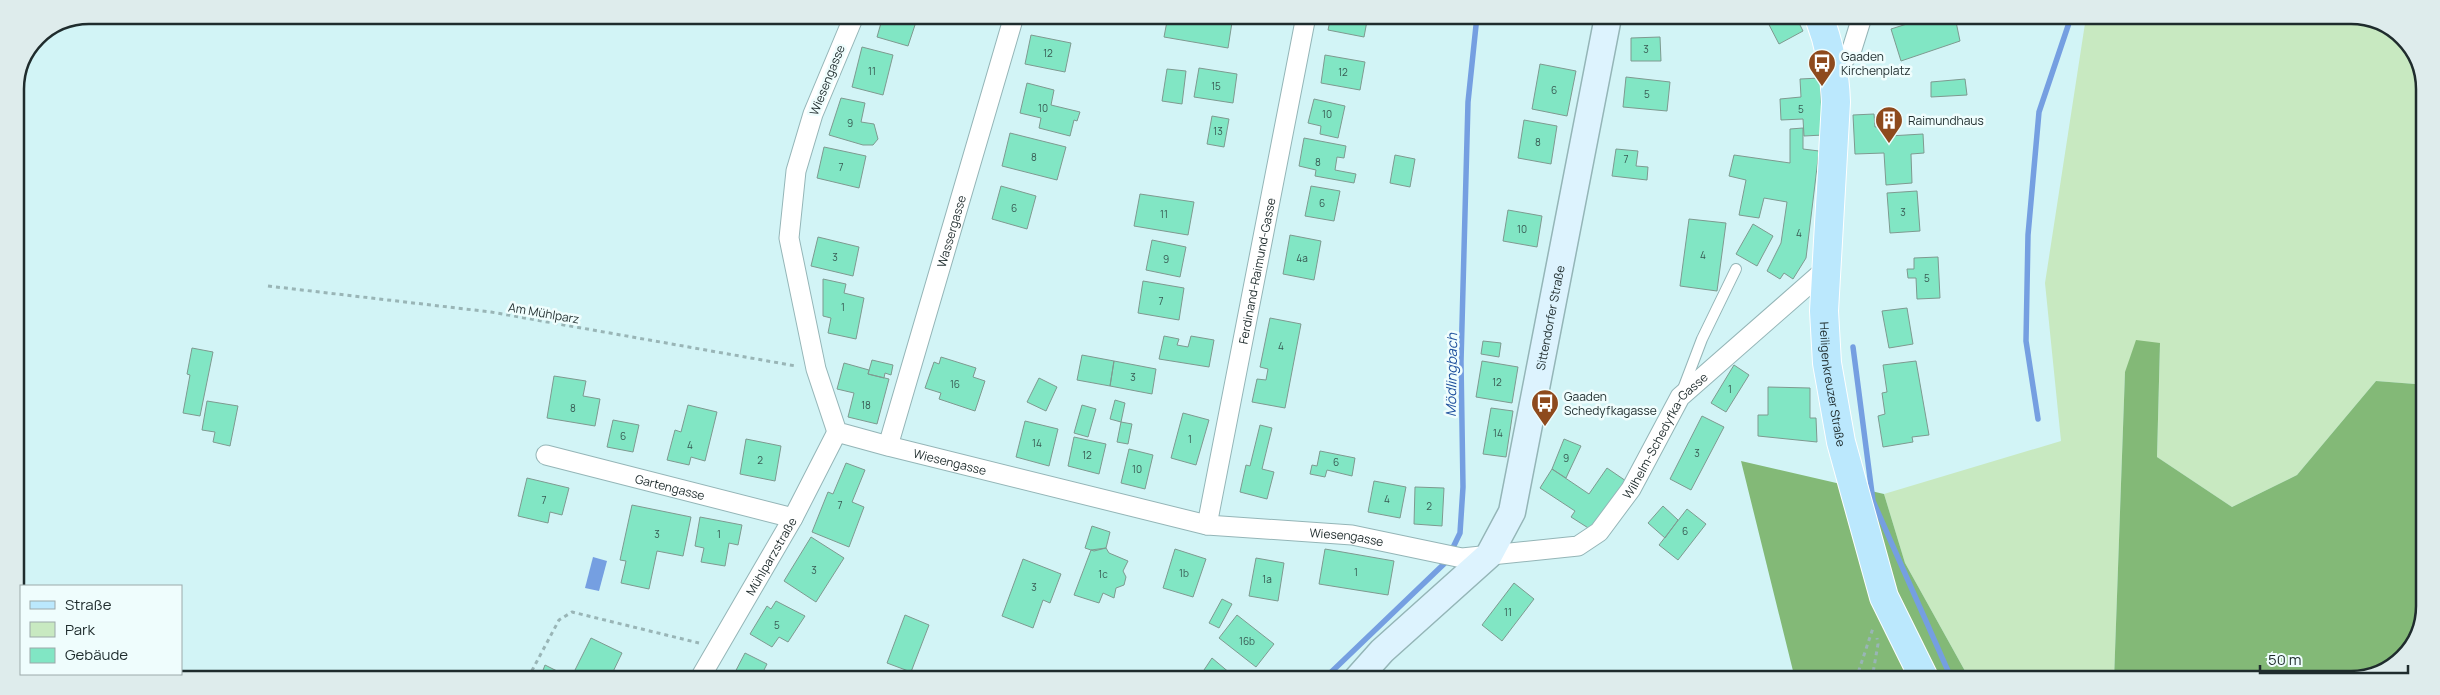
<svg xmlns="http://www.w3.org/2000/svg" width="2440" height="695" font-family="Manrope,sans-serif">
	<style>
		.green { fill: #c8e9c1 }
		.forest { fill: #83b977 }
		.water { fill: #759fe1 }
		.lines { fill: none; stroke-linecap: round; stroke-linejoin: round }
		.stream { stroke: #759fe1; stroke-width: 5.5 }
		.building { fill: #81e6c4; stroke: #7e9a90 }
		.lane-casing { stroke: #94b5b7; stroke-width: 12 }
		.street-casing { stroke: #94b5b7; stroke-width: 21 }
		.secondary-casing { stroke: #94b5b7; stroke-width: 29 }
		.primary-casing { stroke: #fff; stroke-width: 30 }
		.path { stroke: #99b5b6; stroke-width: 3; stroke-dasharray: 4 4; stroke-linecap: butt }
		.lane { stroke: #fff; stroke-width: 10 }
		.street { stroke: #fff; stroke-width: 19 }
		.secondary { stroke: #ddf3fe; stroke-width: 26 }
		.primary { stroke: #bbe8fd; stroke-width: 28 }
		.labels { text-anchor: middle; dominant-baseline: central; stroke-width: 5; stroke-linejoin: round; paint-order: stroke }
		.number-label { font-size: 10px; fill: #385a53 }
		.poi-label { font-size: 12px; fill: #1f2c2d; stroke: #effdfd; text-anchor: start }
		.street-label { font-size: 12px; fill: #1f2c2d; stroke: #effdfd }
		.water-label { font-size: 14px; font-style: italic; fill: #1c4e9c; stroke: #effdfd }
		.rim { fill: none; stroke: #1f2c2d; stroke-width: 2.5 }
	</style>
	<rect width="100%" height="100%" fill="#d2f4f6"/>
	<path class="green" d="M2086,17H2370L2407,40L2425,83L2424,370L2415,384L2376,381L2297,475L2232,507L2157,457L2160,344L2125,372L2114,680H1970L1905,563L1884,494L2061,441L2045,283Z"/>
	<path class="forest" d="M2136,340L2160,343L2157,457L2232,507L2297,475L2376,381L2415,384L2424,370L2423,625L2396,665L2352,680H2114L2125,372Z
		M1741,461L1884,494L1905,563L1970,680L1795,679Z"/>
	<path class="water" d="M593,557L607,561L599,591L585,588Z"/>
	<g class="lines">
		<path class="stream" d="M1853,347L1873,501L1952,680
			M2038,419L2026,341L2028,235L2039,112L2071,17
			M1324,679L1446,562L1460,533L1463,487L1461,362L1468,102L1477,16"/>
	</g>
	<path class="building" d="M883,16H918L908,46L877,37Z
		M1056,16H1075L1074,20Z
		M1168,16H1233L1228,48L1164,37Z
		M1331,16H1361L1360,20L1367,21L1364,37L1328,30Z
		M1638,17H1671L1670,24L1637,21Z
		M1765,17H1796L1803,31L1779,44Z
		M1910,17H1955L1960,41L1901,61L1891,29L1910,23Z
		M1031,35L1071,43L1065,72L1025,64Z
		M1660,37L1661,61H1631V38Z
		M862,47L893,55L883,95L852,87Z
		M1325,55L1365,62L1360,90L1321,83Z
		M1540,64L1576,71L1567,116L1532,109Z
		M1199,68L1237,74L1233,103L1194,97Z
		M1167,69L1186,71L1182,104L1162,101Z
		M1626,77L1670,82L1667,111L1623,107Z
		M1820,78L1823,135L1804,136L1803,119L1781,120L1780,99L1801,97L1800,79Z
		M1965,79L1967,95L1931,97V82Z
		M1027,83L1054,90L1051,105L1080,112L1077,121L1074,120L1070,136L1039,128L1041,118L1020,113Z
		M841,98L865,103L861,122L874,124L878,139L873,145H863L829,135Z
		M1314,99L1345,106L1338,138L1320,134L1321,126L1308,123Z
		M1874,114L1875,127L1888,126L1889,136L1923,134L1924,153L1911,154L1912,183L1886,185L1884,153L1855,154L1853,115Z
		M1212,116L1229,119L1224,147L1207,144Z
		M1524,120L1557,126L1551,164L1518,158Z
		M1803,128V149L1819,151L1806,258L1793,279L1784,273L1780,279L1767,271L1781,243L1787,202L1764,198L1759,218L1739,215L1746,180L1729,176L1734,155L1790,163V129Z
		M1010,133L1066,147L1057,180L1002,166Z
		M1304,138L1346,146L1344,158L1337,157L1335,170L1356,174L1354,183L1315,176L1316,170L1299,166Z
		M824,147L866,156L859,188L817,178Z
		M1616,149L1638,151L1636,166L1648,167L1647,180L1612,176Z
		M1395,155L1415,159L1410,187L1390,183Z
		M1001,186L1036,196L1027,229L992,219Z
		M1311,186L1340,191L1334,221L1305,216Z
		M1917,191L1920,231L1890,233L1887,193Z
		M1140,194L1194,202L1188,235L1134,226Z
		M1508,210L1542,216L1537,247L1503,241Z
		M1689,219L1726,223L1717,291L1680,286Z
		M1753,224L1773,236L1757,266L1736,254Z
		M1290,235L1321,241L1314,280L1283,274Z
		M818,237L859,247L853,276L811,266Z
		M1152,240L1186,247L1180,277L1146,270Z
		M1938,257L1940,298L1917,299L1916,278H1908L1907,269H1914V258Z
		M823,279L846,284L844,293L864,298L856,339L828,333L831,318L823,316Z
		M1143,281L1184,288L1179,320L1138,313Z
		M1907,308L1913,344L1889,348L1882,311Z
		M1270,318L1301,324L1285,408L1252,402L1257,379L1266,380L1268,369L1260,367Z
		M1164,336L1179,339L1177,345L1188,347L1191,336L1214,340L1209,367L1159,359Z
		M1483,341L1501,343L1499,357L1481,354Z
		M192,348L213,352L200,416L183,413L190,375L187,374Z
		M1082,355L1114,361L1110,386L1077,380Z
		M941,357L976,368L973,377L985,381L975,411L939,399L941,393L925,388L934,362L939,364Z
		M872,360L893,365L891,375L885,373L884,378L868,374Z
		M1114,361L1156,369L1152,394L1110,386Z
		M1482,361L1518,367L1512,403L1476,397Z
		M1916,361L1929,435L1912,437L1913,442L1883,447L1878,416L1885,414L1882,393L1887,392L1883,365Z
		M844,363L869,370L868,374L889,379L877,424L848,417L854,393L837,389Z
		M1734,365L1749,375L1726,412L1711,403Z
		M554,376L586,381L583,396L600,399L595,426L547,418Z
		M1039,378L1057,387L1046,411L1027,402Z
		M1768,387L1810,388V418H1816L1817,442L1758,436V415H1768Z
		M1115,400L1125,403L1121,422L1110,419Z
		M207,401L238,406L230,446L213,442L215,432L202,430Z
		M688,405L717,412L705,461L691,457L689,465L667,460L675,430L681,432Z
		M1082,405L1096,409L1088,437L1074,433Z
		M1491,408L1513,411L1506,457L1483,454Z
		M1183,413L1209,420L1196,465L1171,458Z
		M1702,416L1724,427L1691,490L1670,479Z
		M613,420L639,425L633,452L607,447Z
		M1025,421L1058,429L1049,466L1016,457Z
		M1121,422L1132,424L1128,444L1117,442Z
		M1260,425L1272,428L1262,469L1274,472L1267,499L1240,492L1246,465L1250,466Z
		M1074,437L1106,444L1099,474L1068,466Z
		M746,439L781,446L775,481L740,474Z
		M1564,439L1581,446L1566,478L1552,469Z
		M1129,449L1153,455L1145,489L1121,483Z
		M1320,451L1355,458L1352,476L1327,470L1325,477L1310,474L1312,465L1317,466Z
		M846,463L865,470L852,502L864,507L849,547L812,532L828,492L833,494Z
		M1607,468L1626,481L1593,531L1571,517L1575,511L1540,488L1552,469L1589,494Z
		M527,478L569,488L562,515L550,512L548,523L518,516Z
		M1374,481L1406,487L1400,518L1368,512Z
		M1415,487L1444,488L1442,526L1414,524Z
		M632,505L691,517L683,556L657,551L649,589L621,583L626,561L620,560Z
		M1663,506L1678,520L1665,538L1648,523Z
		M1687,509L1706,524L1678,560L1659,545Z
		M700,517L742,525L738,545L729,543L725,566L701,562L704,548L695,546Z
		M1092,526L1110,532L1106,548L1094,551L1085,548Z
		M811,537L844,558L816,602L784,581Z
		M1106,548L1109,553L1128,561L1123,571L1126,577L1124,585L1116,588L1114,598L1103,593L1099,603L1074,595L1091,550Z
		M1175,549L1206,559L1193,597L1163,588Z
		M1325,549L1394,561L1388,595L1319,584Z
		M1256,558L1284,563L1278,601L1249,596Z
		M1023,559L1061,574L1050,603L1043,600L1033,628L1002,616Z
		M1514,583L1534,599L1502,641L1482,625Z
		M1222,599L1232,604L1219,628L1209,623Z
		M776,601L805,616L788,642L779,637L772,647L750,634L767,606L771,609Z
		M905,615L929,625L911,672L887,663Z
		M1237,615L1274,644L1256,667L1219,638Z
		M591,638L622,653L610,678H576L572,676Z
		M745,653L767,664L760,678H732Z
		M1212,658L1237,679H1198Z
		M545,665L559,672L557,678H540Z
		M886,674L897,678H885Z"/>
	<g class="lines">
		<g class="lane-casing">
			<path id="lane" d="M1683,389L1702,339L1736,269"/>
		</g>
		<g class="street-casing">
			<g id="street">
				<path id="s1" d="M854,16L813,114L796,171L789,238L816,369L837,432L888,446L1207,525L1352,535L1462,558L1578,546L1599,532L1631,489L1680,397L1826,269"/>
				<path d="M1833,75L1852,49L1862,17"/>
				<path id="s2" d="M888,446L1014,16"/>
				<path id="s3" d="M546,455L793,518"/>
				<path id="s4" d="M1207,525L1306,16"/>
				<path id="s5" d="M700,678L793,518L837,432"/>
			</g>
		</g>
		<g class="secondary-casing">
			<g id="secondary">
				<path id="s6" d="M1357,679L1382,651L1489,555L1512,512L1608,17"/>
			</g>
		</g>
		<g class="primary-casing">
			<g id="primary">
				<path id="s7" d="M1819,17C1829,43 1835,74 1836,102L1824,311L1827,363L1841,442L1884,597L1925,680"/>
			</g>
		</g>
		<path class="path" d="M268,286L491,312L796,366
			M528,678L559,620L572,612L699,643
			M1856,679L1873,628
			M1872,679L1878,644L1877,638"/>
		<use href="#lane" class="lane"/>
		<use href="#street" class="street"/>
		<use href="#secondary" class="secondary"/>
		<use href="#primary" class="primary"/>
	</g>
	<defs>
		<g id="bus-pin" transform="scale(1.4375)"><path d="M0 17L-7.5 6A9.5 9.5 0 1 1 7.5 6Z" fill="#8e4a1d" stroke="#effdfd"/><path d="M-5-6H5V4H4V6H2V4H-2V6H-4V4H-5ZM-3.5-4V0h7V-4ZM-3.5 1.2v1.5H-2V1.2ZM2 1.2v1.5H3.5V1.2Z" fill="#fff"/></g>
		<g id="building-pin" transform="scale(1.4375)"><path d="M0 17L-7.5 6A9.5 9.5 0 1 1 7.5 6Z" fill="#8e4a1d" stroke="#effdfd"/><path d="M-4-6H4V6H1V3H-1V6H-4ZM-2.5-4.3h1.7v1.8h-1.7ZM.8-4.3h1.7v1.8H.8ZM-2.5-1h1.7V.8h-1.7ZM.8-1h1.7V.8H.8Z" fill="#fff"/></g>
	</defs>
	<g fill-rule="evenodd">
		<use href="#bus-pin" x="1822" y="63"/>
		<use href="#building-pin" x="1889" y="120"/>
		<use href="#bus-pin" x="1545" y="403"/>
	</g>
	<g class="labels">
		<g class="number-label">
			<text x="1646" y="49">3</text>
			<text x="1048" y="53">12</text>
			<text x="872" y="71">11</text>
			<text x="1343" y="72">12</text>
			<text x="1216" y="86">15</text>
			<text x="1554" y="90">6</text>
			<text x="1647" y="94">5</text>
			<text x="1043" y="108">10</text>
			<text x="1801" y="109">5</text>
			<text x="1327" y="114">10</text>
			<text x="850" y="123">9</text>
			<text x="1218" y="131">13</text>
			<text x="1538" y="142">8</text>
			<text x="1034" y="157">8</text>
			<text x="1626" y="159">7</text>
			<text x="1318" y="162">8</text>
			<text x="841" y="167">7</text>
			<text x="1322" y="203">6</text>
			<text x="1014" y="208">6</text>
			<text x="1903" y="212">3</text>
			<text x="1164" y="214">11</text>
			<text x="1522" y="229">10</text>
			<text x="1799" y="233">4</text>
			<text x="1703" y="255">4</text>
			<text x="835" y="257">3</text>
			<text x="1302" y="258">4a</text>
			<text x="1166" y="259">9</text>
			<text x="1927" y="278">5</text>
			<text x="1161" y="301">7</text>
			<text x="843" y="307">1</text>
			<text x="1281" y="346">4</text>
			<text x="1133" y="377">3</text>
			<text x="1497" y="382">12</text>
			<text x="955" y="384">16</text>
			<text x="1730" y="389">1</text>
			<text x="866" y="405">18</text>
			<text x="573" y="408">8</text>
			<text x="1498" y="433">14</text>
			<text x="623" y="436">6</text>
			<text x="1190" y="439">1</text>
			<text x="1037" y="443">14</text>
			<text x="690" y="445">4</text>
			<text x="1697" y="453">3</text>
			<text x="1087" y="455">12</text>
			<text x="1566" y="458">9</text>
			<text x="760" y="460">2</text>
			<text x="1336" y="462">6</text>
			<text x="1137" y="469">10</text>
			<text x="1387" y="499">4</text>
			<text x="544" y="500">7</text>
			<text x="840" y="505">7</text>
			<text x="1429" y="506">2</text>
			<text x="1685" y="531">6</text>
			<text x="657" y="534">3</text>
			<text x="719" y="534">1</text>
			<text x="814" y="570">3</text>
			<text x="1356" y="572">1</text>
			<text x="1184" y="573">1b</text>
			<text x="1103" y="574">1c</text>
			<text x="1267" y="579">1a</text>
			<text x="1034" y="587">3</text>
			<text x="1508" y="612">11</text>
			<text x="777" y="625">5</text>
			<text x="1247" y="641">16b</text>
		</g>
		<g class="poi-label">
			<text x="1841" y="56">Gaaden<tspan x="1841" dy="14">Kirchenplatz</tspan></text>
			<text x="1908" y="120">Raimundhaus</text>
			<text x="1564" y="396">Gaaden<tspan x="1564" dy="14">Schedyfkagasse</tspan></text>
		</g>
		<g class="street-label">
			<text transform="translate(827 80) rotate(-68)">Wiesengasse</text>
			<text stroke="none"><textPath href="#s2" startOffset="224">Wassergasse</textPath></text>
			<text stroke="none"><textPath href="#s4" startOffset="259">Ferdinand-Raimund-Gasse</textPath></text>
			<text transform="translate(544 313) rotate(10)">Am Mühlparz</text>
			<text stroke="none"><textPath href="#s6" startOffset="428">Sittendorfer Straße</textPath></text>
			<text stroke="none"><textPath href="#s7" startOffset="370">Heiligenkreuzer Straße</textPath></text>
			<text stroke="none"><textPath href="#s1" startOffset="1332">Wilhelm-Schedyfka-Gasse</textPath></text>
			<text stroke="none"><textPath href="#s1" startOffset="550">Wiesengasse</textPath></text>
			<text stroke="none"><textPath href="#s3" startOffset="128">Gartengasse</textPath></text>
			<text stroke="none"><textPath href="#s1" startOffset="955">Wiesengasse</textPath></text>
			<text stroke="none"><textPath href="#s5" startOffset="141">Mühlparzstraße</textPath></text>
		</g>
		<g class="water-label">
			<text transform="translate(1451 375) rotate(-89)">Mödlingbach</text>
		</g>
	</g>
	<path d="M0 0H2440V695H0ZM89 24H2351A65 65 0 0 1 2416 89V606A65 65 0 0 1 2351 671H89A65 65 0 0 1 24 606V89A65 65 0 0 1 89 24Z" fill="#deecec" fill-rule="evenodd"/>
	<path class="rim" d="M89 24H2351A65 65 0 0 1 2416 89V606A65 65 0 0 1 2351 671H89A65 65 0 0 1 24 606V89A65 65 0 0 1 89 24Z"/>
	<rect x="20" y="585" width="162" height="90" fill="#effdfd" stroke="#9ca9aa"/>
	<rect x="30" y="601" width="25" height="8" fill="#bbe8fd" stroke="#9ca9aa"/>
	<text x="65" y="610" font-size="15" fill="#1f2c2d">Straße</text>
	<rect x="30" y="622" width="25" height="15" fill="#c8e9c1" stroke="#9ca9aa"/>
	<text x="65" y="635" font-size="15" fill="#1f2c2d">Park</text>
	<rect x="30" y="648" width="25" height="15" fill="#81e6c4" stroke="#9ca9aa"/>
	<text x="65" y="660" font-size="15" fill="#1f2c2d">Gebäude</text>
	<path d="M2260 665v8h148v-8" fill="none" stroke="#1f2c2d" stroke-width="2.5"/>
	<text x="2268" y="665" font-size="15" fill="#1f2c2d" stroke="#effdfd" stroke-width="4" paint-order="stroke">50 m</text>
</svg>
